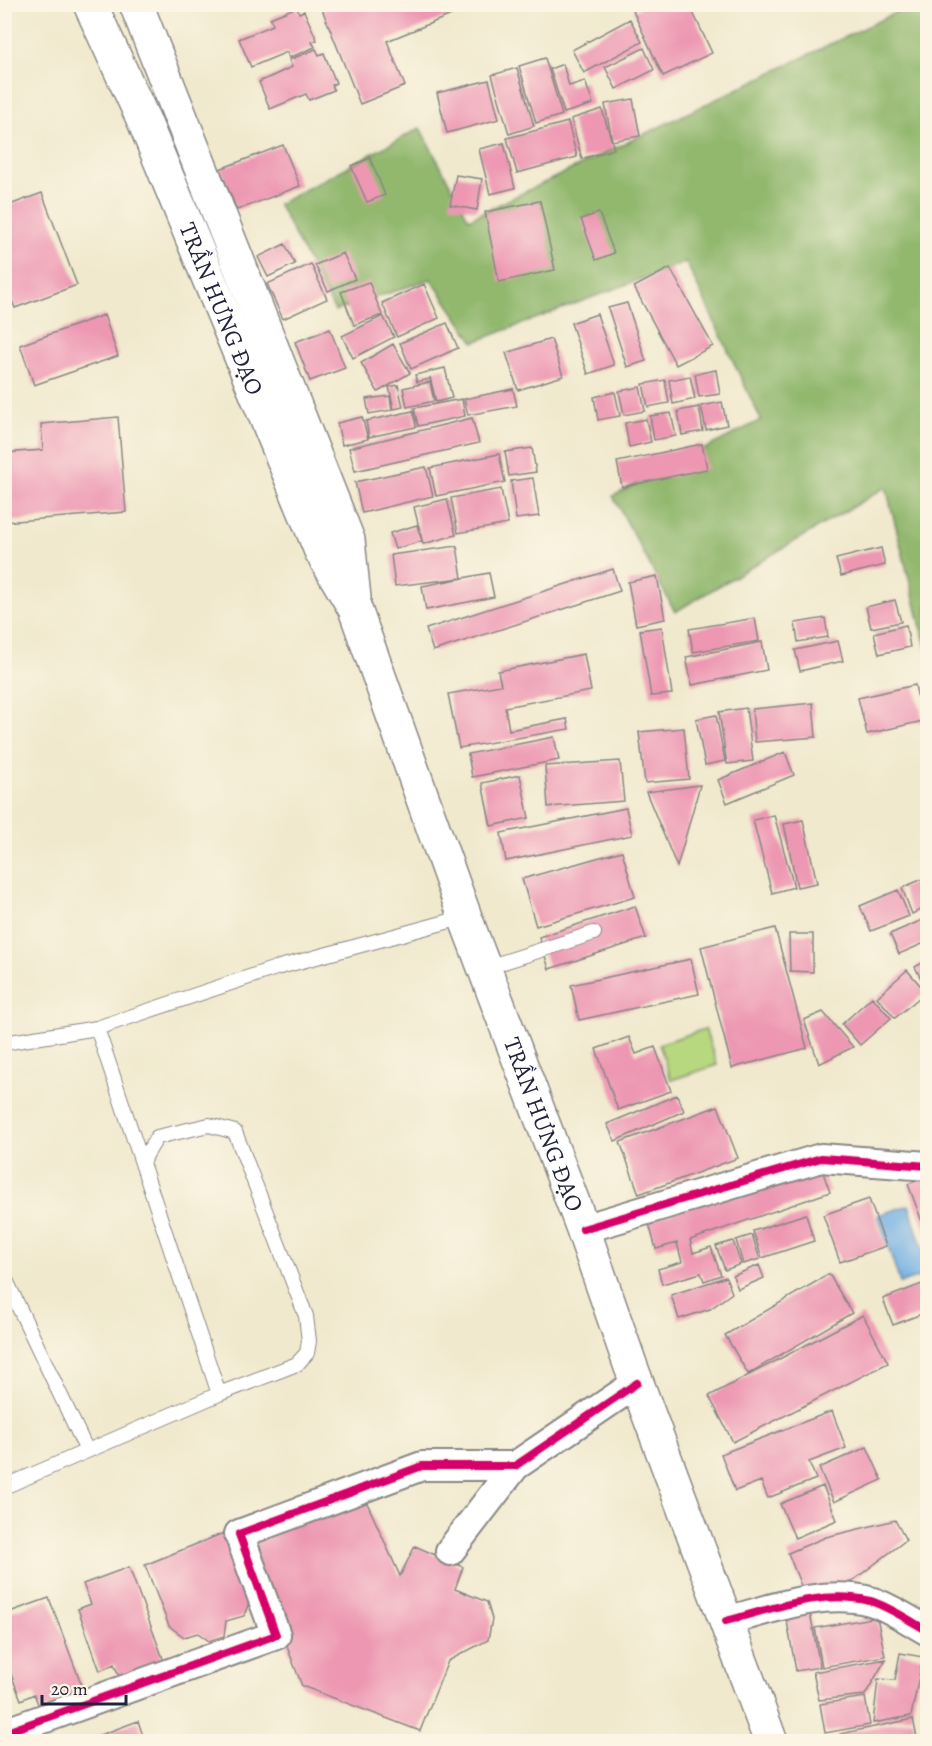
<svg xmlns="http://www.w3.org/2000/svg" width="932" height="1746" font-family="Alegreya,serif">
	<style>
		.green { fill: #b8d87f; stroke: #6d7d5d; stroke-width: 1.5 }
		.forest { fill: #92b86e; stroke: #5a6d54; stroke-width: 1.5 }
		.water { fill: #71afe3; stroke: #4a688f; stroke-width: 1.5 }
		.building { fill: #ed97b2 }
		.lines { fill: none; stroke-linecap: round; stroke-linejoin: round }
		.service-casing { stroke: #898684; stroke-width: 16 }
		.minor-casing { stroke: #898684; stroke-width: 32 }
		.secondary-casing { stroke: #898684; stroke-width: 36 }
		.service { stroke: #fff; stroke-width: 14 }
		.minor { stroke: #fff; stroke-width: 28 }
		.secondary { stroke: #fff; stroke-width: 33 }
		.cycleway-casing { stroke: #fcf5e5; stroke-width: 11 }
		.cycleway { stroke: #d6006c; stroke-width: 8 }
		.labels { text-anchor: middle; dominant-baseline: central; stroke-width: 4.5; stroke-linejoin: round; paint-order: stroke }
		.street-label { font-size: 24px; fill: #22223b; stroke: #fcf5e5 }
	</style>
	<rect width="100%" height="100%" fill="#fcf5e5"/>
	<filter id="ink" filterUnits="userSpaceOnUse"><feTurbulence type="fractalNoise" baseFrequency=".0167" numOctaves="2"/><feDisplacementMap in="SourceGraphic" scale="12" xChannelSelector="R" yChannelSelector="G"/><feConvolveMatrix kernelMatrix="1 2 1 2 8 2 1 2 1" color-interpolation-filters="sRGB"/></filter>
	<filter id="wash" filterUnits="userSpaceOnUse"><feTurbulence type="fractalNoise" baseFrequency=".008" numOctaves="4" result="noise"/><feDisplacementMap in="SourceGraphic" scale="24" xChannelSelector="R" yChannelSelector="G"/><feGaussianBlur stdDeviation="1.35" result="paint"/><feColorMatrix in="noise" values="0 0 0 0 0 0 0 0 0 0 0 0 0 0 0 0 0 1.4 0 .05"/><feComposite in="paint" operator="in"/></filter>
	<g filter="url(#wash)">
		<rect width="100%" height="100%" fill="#f0e9cd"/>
		<path class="green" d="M705,1029L717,1065L671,1080L659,1044Z"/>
		<path class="forest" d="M911,5H927V651L886,487L675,612L613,496L761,420L686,262L474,342L431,279L335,311L278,204L420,128L469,219Z"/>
		<path class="water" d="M909,1205L927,1263V1275L900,1283L878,1215Z"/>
		<g id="blocks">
			<path class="building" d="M320,4H459L461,11L387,41L405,86L360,104Z
				M648,4H689L712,53L663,76L633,11Z
				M297,7L299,13L304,11L317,40L312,42L315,47L289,58L287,52L251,67L239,39L273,25L270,18Z
				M630,19L642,42L584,73L572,50Z
				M644,48L654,70L616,89L605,67Z
				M316,49L319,55L324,53L336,83L332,85L334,90L309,100L306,94L270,109L259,82L292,67L289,60Z
				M545,58L562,115L536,123L519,66Z
				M563,64L569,86L585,81L593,104L564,113L550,69Z
				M517,68L534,126L509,134L492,75Z
				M489,80L499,119L447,133L437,93Z
				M633,99L640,136L612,141L605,104Z
				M602,109L614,149L582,159L571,119Z
				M568,122L577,157L517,173L507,138Z
				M504,143L515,188L490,194L479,149Z
				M283,145L300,186L237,210L220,169Z
				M370,158L385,195L367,202L351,166Z
				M456,175L482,179L477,210L450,205Z
				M42,193L77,285L15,308L4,282V207Z
				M540,201L555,270L499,282L485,212Z
				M599,213L614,253L596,260L581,219Z
				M285,244L295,264L268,277L258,257Z
				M343,253L355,279L328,291L315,265Z
				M311,264L327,299L283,319L267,284Z
				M670,268L713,346L676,365L634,287Z
				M369,282L382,315L354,325L341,292Z
				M424,284L439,318L397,337L382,303Z
				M627,303L646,361L627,367L608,308Z
				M597,314L614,365L588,374L571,323Z
				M104,315L118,356L34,385L20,345Z
				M383,316L394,337L353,358L342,336Z
				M447,323L458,348L411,369L400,343Z
				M330,329L345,368L310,381L295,342Z
				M551,339L563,376L518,390L506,353Z
				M393,344L410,373L378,392L361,363Z
				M445,368L452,398L436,402L430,377V379L417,382L415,375Z
				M716,370L720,394L699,397L695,374Z
				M690,376L695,399L673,404L669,380Z
				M665,380L669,403L648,407L643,384Z
				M430,382L434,401L407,407L403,388Z
				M398,385L403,407L394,409L389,387Z
				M640,387L645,411L624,415L619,391Z
				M513,389L517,406L468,415L464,399Z
				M615,392L620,416L598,420L594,397Z
				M390,396L392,410L369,414L366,399Z
				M462,399L465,416L418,426L414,408Z
				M722,402L727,425L706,430L701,406Z
				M699,407L703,431L682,435L678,411Z
				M413,411L416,427L369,437L366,421Z
				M671,413L676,436L654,440L650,416Z
				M118,417L126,512L4,522V453L43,450L41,424Z
				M362,417L368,439L342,445L337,423Z
				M472,418L479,443L355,471L349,448Z
				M646,419L651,442L629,447L625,423Z
				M702,444L707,469L622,487L617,462Z
				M532,448L536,472L509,476L505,452Z
				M499,454L505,482L436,496L430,468Z
				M426,467L433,496L362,513L355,482Z
				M533,478L539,516L516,519L511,481Z
				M501,489L508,524L458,533L451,498Z
				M447,499L456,535L423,544L414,507Z
				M417,525L422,541L395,549L390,533Z
				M457,546L462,578L395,586L391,555Z
				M881,548L885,565L841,576L836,559Z
				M613,569L620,591L433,651L426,629Z
				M489,573L494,597L426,610L422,586Z
				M657,576L665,619L636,625L628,582Z
				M895,600L901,622L871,628L866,607Z
				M755,618L759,641L693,652L689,629Z
				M825,618L828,637L798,642L795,623Z
				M906,625L910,647L879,654L874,633Z
				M662,627L672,694L651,696L640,630Z
				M838,641L843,661L800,671L795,650Z
				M762,642L767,670L692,685L686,657Z
				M584,654L591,691L505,707L509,730L567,719L569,729L459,748L448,694L501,685L498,671Z
				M915,685L923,721L867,734L858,698Z
				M813,703L816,737L755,742L752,709Z
				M746,708L753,761L727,764L719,712Z
				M716,715L725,761L705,765L696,719Z
				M684,728L689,779L645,783L639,732Z
				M554,737L559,760L472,777L468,754Z
				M785,752L794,775L727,803L718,780Z
				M620,761L624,801L548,807L545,766Z
				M520,775L529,818L491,826L482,783Z
				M700,785L677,867L646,792Z
				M626,808L632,835L506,861L501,833Z
				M774,815L794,887L772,893L753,820Z
				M803,820L817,883L797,887L784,824Z
				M622,851L635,897L536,926L522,879Z
				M927,877V907L912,914L902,888Z
				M898,890L909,916L871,931L860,906Z
				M635,906L646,938L549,969L539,937Z
				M927,918V942L899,954L890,934Z
				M775,928L807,1048L732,1068L701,947Z
				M789,934H813V972L790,971Z
				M691,959L699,994L579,1020L571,985Z
				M927,960V990L915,967Z
				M907,970L926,992L895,1018L877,997Z
				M872,997L891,1018L860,1045L842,1024Z
				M823,1012L853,1047L819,1064L804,1020Z
				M629,1037L636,1054L655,1047L671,1091L618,1110L596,1049Z
				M677,1095L684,1111L615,1141L607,1124Z
				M718,1106L738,1158L639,1194L620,1142Z
				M821,1167L830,1192L690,1240L693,1253L711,1247L721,1275L704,1281L701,1273L662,1284L658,1269L682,1262L677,1243L656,1249L648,1220Z
				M927,1177V1235L908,1184Z
				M869,1199L886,1246L840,1262L823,1215Z
				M806,1214L814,1241L762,1258L753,1231Z
				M752,1235L760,1259L743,1264L736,1240Z
				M733,1241L741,1264L725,1270L716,1246Z
				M759,1265L764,1278L738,1289L733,1276Z
				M829,1274L852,1313L748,1374L725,1335Z
				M726,1277L732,1293L710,1309L679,1319L671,1295Z
				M927,1282V1312L893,1325L883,1299Z
				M863,1315L888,1363L733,1442L709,1396Z
				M832,1411L846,1448L809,1462L816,1479L768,1498L761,1481L735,1491L721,1454Z
				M867,1447L882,1480L834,1502L819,1468Z
				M823,1486L837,1520L795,1538L780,1504Z
				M363,1494L400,1576L415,1546L463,1567L455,1589L487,1602L492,1619L488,1640L448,1661L420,1731L302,1686L245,1536Z
				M895,1520L906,1540L838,1592L804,1593L788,1553L826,1537Z
				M226,1532L252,1594L244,1616L226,1621L224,1636L209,1641L198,1633L184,1637L169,1626L145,1565Z
				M129,1567L165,1664L121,1681L114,1664L100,1671L78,1609L91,1604L83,1584Z
				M49,1598L85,1694L41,1711L34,1694L21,1700L4,1656V1637L12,1634L4,1614Z
				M810,1612L820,1667L796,1671L786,1616Z
				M877,1617L885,1656L822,1667L815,1628Z
				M900,1653L923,1657L911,1716L873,1723L878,1679L895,1680Z
				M886,1659L865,1695L819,1700L813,1672Z
				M865,1697L870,1725L825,1733L820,1704Z
				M913,1719L918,1742H842L840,1734Z
				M138,1721L145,1742H93L92,1738Z"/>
		</g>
	</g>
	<g filter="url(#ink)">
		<use href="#blocks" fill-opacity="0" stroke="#898684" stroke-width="1.5"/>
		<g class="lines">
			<g class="service-casing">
				<path id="service" d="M485,968L594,933
					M97,1028L219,1394
					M4,1043L97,1028L276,968L465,917
					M4,1276L87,1451
					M4,1487L219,1394L297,1364L307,1353L309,1341L306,1316L235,1132L209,1125L157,1137L142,1162"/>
			</g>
			<g class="minor-casing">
				<path id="minor" d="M583,1229L821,1158L928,1166
					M450,1551L515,1466
					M726,1621C772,1609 822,1589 870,1601C886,1605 912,1622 928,1631
					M4,1733L276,1635L239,1534L422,1466H515L637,1383"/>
			</g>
			<g class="secondary-casing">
				<g id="secondary">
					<path id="s1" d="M90,4L144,121L321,551L355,609L465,917L583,1229L631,1367L771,1742"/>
					<path d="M136,4L348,540L354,598"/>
				</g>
			</g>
			<use href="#service" class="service"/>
			<use href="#minor" class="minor"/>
			<use href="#secondary" class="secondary"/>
			<g class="cycleway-casing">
				<path id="cycleway" d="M583,1229L821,1158L928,1166
					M726,1621C772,1609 822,1589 870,1601C886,1605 912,1622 928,1631
					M4,1733L276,1635L239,1534L422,1466H515L637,1383"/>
			</g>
			<use href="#cycleway" class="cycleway"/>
		</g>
	</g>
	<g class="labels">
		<g class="street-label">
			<text stroke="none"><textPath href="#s1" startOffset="332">TRẦN HƯNG ĐẠO</textPath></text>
			<text stroke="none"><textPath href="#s1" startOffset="1210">TRẦN HƯNG ĐẠO</textPath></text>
		</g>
	</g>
	<rect width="932" height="1746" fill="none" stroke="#fcf5e5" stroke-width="24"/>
	<path d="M42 1695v9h84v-9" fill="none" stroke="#22223b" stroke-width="3"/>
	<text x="51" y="1695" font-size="18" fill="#22223b" stroke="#fcf5e5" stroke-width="4.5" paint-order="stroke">20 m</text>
</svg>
